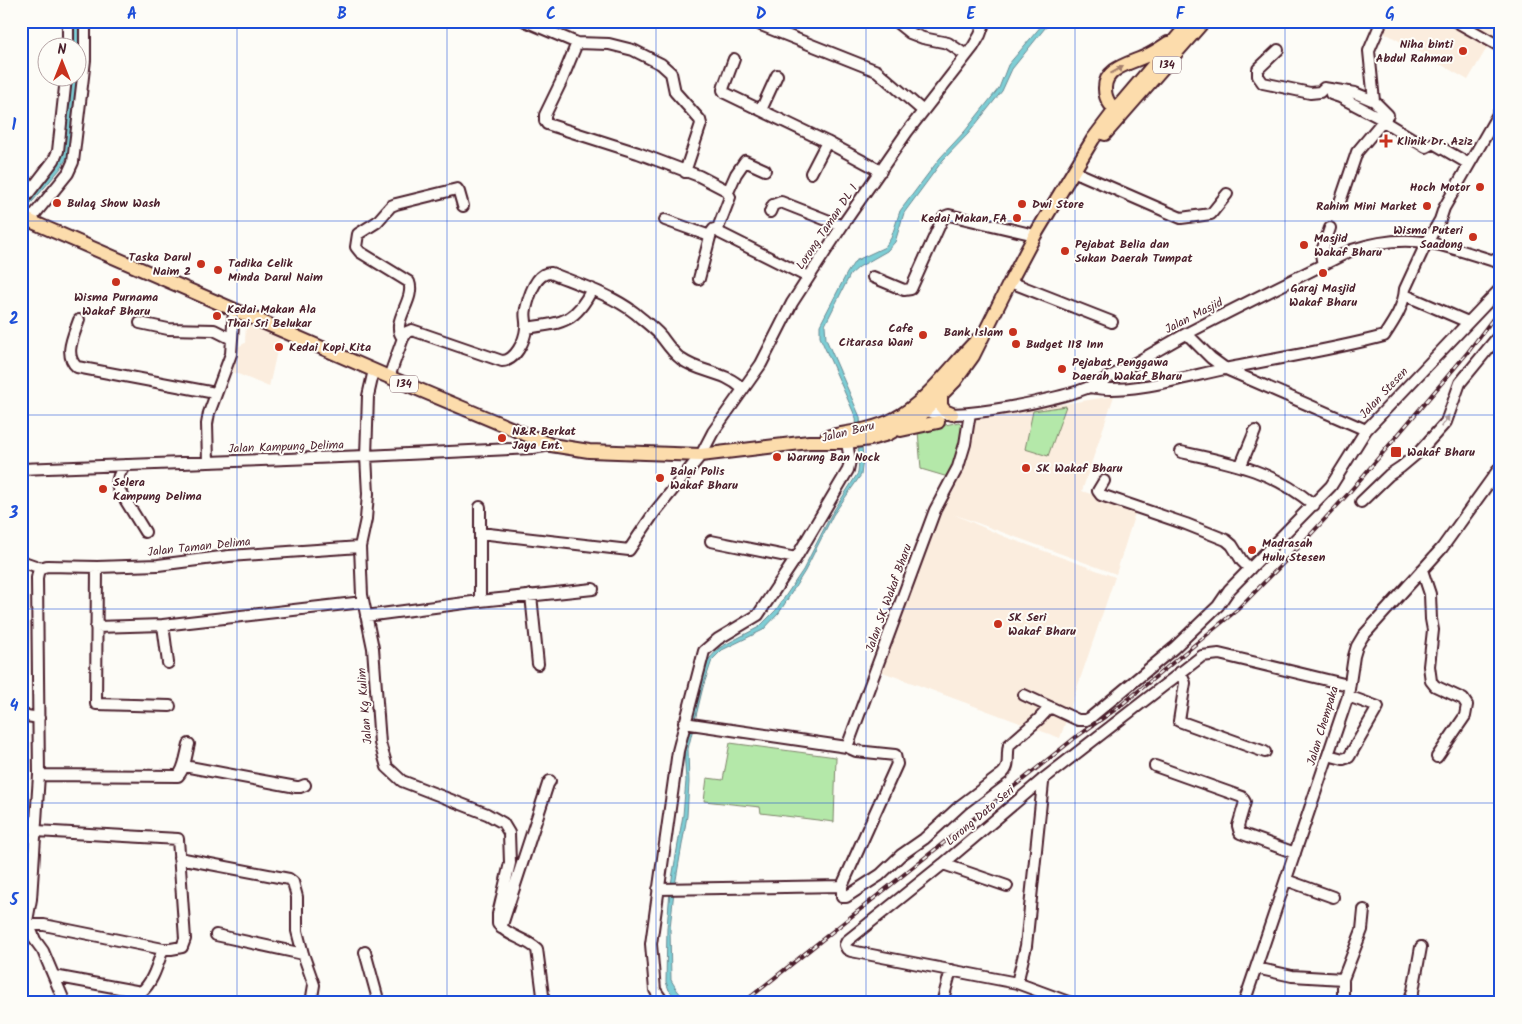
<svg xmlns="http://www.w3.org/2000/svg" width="1522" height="1024" font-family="Kalam,sans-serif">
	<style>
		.built { fill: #fbedde }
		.green { fill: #b4e8a9; stroke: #7f846a }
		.water { fill: #7dced5; stroke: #698891 }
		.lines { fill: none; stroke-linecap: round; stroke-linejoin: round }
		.minor-casing { stroke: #4a1f2b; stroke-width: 14 }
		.major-casing { stroke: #4a1f2b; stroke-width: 16 }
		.minor { stroke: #fdfcf7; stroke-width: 10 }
		.major { stroke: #fcdcac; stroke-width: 12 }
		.rail-casing { stroke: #4a1f2b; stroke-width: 4 }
		.rail { stroke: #fdfcf7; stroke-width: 2; stroke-dasharray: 5.5; stroke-linecap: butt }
		.oneway { fill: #a37e6c }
		.oneway2 { fill: #ac999b }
		.grid { fill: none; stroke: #1d4ed8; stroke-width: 1; stroke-opacity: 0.55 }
		.poi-dot { fill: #c8321e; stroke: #fdfcf7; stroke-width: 2 }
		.labels { text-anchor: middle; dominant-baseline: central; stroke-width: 4; stroke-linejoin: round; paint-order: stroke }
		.shield { fill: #fdfcf7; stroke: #806168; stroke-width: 1 }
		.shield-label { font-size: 11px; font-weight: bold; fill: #4a1f2b }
		.poi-label { font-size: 12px; font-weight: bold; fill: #4a1f2b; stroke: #fdfcf7; text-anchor: start }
		.street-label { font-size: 12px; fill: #4a1f2b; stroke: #fdfcf7 }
		.neatline { fill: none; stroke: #1d4ed8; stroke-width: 2 }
		.grid-label { font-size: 16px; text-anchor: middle; font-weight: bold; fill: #1d4ed8 }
	</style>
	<rect width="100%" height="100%" fill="#fdfcf7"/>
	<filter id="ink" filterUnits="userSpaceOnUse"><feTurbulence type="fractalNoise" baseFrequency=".02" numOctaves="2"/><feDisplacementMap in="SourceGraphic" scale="10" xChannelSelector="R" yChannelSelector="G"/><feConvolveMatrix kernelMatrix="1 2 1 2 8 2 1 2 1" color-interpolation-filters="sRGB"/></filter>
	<g filter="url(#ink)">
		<path class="built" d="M1364,21H1501V24L1468,80Z
			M246,322L280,337L269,387L233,372L238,347L245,343Z
			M1114,396L1082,491L1136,510L1116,574L953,514L1003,536L1115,577L1060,738L880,671L941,509L954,490L969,446L973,418Z"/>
		<path class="green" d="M1066,406L1048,456L1025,449L1033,411Z
			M959,422L963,426L954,463L948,477L921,469L918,431Z
			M730,743L836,757L834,822L761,813L760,807L704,801L707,778L723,780Z"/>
		<path class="water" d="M73,21H81L80,63L70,152L61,168L21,215V205L63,150L71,78H78V48L73,47Z
			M1049,21H1056L1045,28L1012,69L1002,91L968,134L943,160L904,213L895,242L887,251L859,267L850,275L825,325L826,339L860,417L863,460L861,475L833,515L805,571L779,613L763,630L722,650L712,660L703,687L688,749L689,782L687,816L674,891L670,928L671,980L677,990L688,1003H681L669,990L666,982L667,928L670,890L683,815L686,781L684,749L700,685L709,659L719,648L759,627L776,610L803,570L831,515L858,473L859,459L856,418L820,337V325L847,273L855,261L885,247L891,238L900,211L940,158L965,131L999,88L1008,65L1042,25Z"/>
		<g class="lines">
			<g class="minor-casing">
				<path id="minor" d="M525,21L577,43L609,44L633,50L661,64L671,73L675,92L700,120L701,124L685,172
					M763,21L761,25L877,71L923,111
					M895,21L910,33L923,38L948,43L966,55
					M1455,21L1501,47
					M1380,25L1369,51L1374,101L1388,115L1383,121L1426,147L1433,143L1469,164
					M577,43L561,82L545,115V121L547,124L638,153L699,176L726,190L730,197L718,228L720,233L808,277
					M68,48V21
					M1278,50L1258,69V76L1263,83L1310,93L1320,92L1324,88L1355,93L1374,101
					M734,59L724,86L723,90L725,93L827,142L881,171
					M1331,94L1340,97L1384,120
					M761,110L777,75
					M1073,171L1181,218L1211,214L1227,194
					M811,173L827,142
					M728,192L736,174L745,161L765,170
					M1340,202L1357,152L1383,121
					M21,203L54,160L58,151L66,78
					M770,212L773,205L781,202L842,226
					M30,220L68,173L73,162L85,60V21
					M665,220L710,236
					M1323,265L1321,254L1330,228
					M873,277L904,290L911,289L941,222L944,217L949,215L1035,235
					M699,279L711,233L714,229H718
					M1010,282L1112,322
					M1405,295L1468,322
					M79,320C74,335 63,355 77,367L215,393
					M140,323L168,329L214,330L232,339
					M526,328C562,323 575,323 592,289
					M1187,334L1211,358L1226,369L1366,430L1501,288
					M403,338C389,323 416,300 409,282L360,252L356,247L358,234L377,222L391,206L396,204L457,189L459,192L463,206
					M374,370L368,396L366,456L368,494L366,519L360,547L362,595L373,648L380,743L387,767L402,781L487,814L503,823L509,833L510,863L498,914V924C509,937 525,938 537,949L544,1003
					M389,377L403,338L407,332L412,330L502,361C515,361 525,341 526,328C527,321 524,316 526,309C529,296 536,272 551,273C578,284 612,295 635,313C643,320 654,328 661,336C667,344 673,353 681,359C702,374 723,370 743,389
					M1090,387C1128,395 1186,377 1224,369C1278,358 1332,350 1384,336C1394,321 1404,306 1405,289L1424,248L1440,220L1444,208L1501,109
					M926,410C945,424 1066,398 1089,387C1121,373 1155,351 1186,334C1241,305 1297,278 1352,250C1413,230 1443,246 1501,263
					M1181,452C1232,463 1272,470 1314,505
					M208,462L207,424L209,413L231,354L234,310
					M125,465C120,473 116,478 118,488L145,532
					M1241,465L1255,431
					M21,469L366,456L533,448L551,445
					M1104,481L1098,491L1101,495L1186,524L1226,540L1232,545L1242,561L1250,569
					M1361,502L1389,475L1401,467L1420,451L1446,422L1460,383L1501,333
					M480,507V601
					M480,533L629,550L654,513L701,455L713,432L761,364L792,303L842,226L907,132L973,47L980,35L985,21
					M711,541L796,558
					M21,561L41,568L47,566L97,567L158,565L229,556L360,547
					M97,567L96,704L170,706
					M41,568L38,573L37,578L39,775L31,899L27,921L35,940L43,951L65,1003
					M1422,570L1430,594L1431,619L1433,630L1429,666L1431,681L1435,686L1463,699L1467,705L1465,716L1437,757
					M531,595L538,664
					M366,616L480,601L593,589
					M163,625L168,663
					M96,627L163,625L363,602
					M1180,672L1185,683L1179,721L1265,752
					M1024,695L1078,720H1086L1090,718L1174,648L1218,606L1229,590L1331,486L1366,430
					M21,715L39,718
					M684,723L847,747L856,751L895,755L897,764L842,886V897H846L880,875L901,855L924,839L961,805L1002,774C1011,766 1006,757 1009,745L1039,719L1050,707
					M847,747L935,510L958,467L965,444L970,413
					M1328,755L1343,759L1349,757L1378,707L1348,696
					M184,766L296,787H300L305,785
					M1155,766L1242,797L1245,802L1238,826L1240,833L1295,853
					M39,775L178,776C185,769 186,755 189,744
					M36,831L178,839L185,939L182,947L171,949H163
					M179,858L289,879L293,882L297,897V931L303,954L314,985L311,1003
					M943,864L1007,886
					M1286,880L1333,897
					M658,889L842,886
					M29,925H44L163,949C158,962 153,983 141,992L54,976
					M501,928L548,784L550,781
					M216,935L303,954
					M365,952L379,1003
					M1256,968L1292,976L1343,979
					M1017,983L1026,946L1043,783L1042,780
					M664,1003L655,990L651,944L678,751L704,651L718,639L758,615L796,558L848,470L850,461L847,442
					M942,1003L951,970
					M1071,1003L1017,983L851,951L847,949L845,945L847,941L943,864L1042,780L1202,656L1219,654L1348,685
					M1244,1003L1348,696L1354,656L1357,646L1363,636L1442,548L1501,466
					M1343,1003V979L1362,930L1364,910
					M1408,1003L1413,991L1421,947"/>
			</g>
			<g class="major-casing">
				<path id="major" d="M1124,109C1119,110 1114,108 1110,104C1107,100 1105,94 1105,89C1104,67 1133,63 1148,55C1155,52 1162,47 1168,43
					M1105,134L1204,21
					M21,217L389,377L551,445L589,451L701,455L809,442H847L870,439L888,434L921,415L955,381L973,356L1010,282L1035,235L1093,139L1112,114L1191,21
					M941,395V406L945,411L952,414
					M901,430L938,422
					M827,437C849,432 873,430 894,419C927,402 951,366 977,340"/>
			</g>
			<use href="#minor" class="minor"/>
			<use href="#major" class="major"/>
			<g class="rail-casing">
				<path id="rail" d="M743,1003L1076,737L1120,706L1237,610L1300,546L1347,495L1468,352L1501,308"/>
			</g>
			<use href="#rail" class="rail"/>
		</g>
		<defs><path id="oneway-solid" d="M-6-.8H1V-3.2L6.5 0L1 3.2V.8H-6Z" transform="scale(1.25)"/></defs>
		<use class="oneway" href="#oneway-solid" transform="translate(1117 70) rotate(-29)"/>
		<use class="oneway2" href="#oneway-solid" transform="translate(1445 421) rotate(-56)"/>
	</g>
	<path class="grid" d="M237,21V1003M447,21V1003M656,21V1003M866,21V1003M1075,21V1003M1285,21V1003M21,221H1501M21,415H1501M21,609H1501M21,803H1501"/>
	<g class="poi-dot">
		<circle cx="1463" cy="51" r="5"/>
		<path d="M1383.5 133.5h5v5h5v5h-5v5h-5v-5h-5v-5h5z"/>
		<circle cx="1480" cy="187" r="5"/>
		<circle cx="57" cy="203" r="5"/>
		<circle cx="1022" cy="204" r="5"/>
		<circle cx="1427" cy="206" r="5"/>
		<circle cx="1017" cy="218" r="5"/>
		<circle cx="1473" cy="237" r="5"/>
		<circle cx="1304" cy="245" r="5"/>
		<circle cx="1065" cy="251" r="5"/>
		<circle cx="201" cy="264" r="5"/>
		<circle cx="218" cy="270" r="5"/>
		<circle cx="1323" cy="273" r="5"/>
		<circle cx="116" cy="282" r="5"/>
		<circle cx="217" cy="316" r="5"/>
		<circle cx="1013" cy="332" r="5"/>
		<circle cx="923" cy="335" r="5"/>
		<circle cx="1016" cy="344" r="5"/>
		<circle cx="279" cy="347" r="5"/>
		<circle cx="1062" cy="369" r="5"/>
		<circle cx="502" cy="438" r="5"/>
		<rect x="1390" y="446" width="12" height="12" rx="2.5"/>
		<circle cx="777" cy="457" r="5"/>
		<circle cx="1026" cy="468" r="5"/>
		<circle cx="660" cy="478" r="5"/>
		<circle cx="103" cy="489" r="5"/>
		<circle cx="1252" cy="550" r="5"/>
		<circle cx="998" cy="624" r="5"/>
	</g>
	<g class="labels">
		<g class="shield">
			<rect x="1153" y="56.5" width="28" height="17" rx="4"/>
			<rect x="390" y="375.5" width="28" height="17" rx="4"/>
		</g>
		<g class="shield-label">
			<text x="1167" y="65">134</text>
			<text x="404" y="384">134</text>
		</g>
		<g class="poi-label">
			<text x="1453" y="44" text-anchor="end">Niha binti<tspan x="1453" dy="14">Abdul Rahman</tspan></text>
			<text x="1397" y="141">Klinik Dr. Aziz</text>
			<text x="1470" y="187" text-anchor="end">Hoch Motor</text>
			<text x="67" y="203">Bulaq Show Wash</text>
			<text x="1032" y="204">Dwi Store</text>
			<text x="1417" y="206" text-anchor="end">Rahim Mini Market</text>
			<text x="1007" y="218" text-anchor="end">Kedai Makan FA</text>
			<text x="1463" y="230" text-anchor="end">Wisma Puteri<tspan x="1463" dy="14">Saadong</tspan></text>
			<text x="1314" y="238">Masjid<tspan x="1314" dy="14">Wakaf Bharu</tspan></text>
			<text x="1075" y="244">Pejabat Belia dan<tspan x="1075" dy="14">Sukan Daerah Tumpat</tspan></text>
			<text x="191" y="257" text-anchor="end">Taska Darul<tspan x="191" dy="14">Naim 2</tspan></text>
			<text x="228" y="263">Tadika Celik<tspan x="228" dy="14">Minda Darul Naim</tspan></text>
			<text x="1323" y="288" text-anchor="middle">Garaj Masjid<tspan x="1323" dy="14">Wakaf Bharu</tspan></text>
			<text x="116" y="297" text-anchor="middle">Wisma Purnama<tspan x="116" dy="14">Wakaf Bharu</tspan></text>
			<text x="227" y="309">Kedai Makan Ala<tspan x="227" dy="14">Thai Sri Belukar</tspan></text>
			<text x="913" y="328" text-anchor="end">Cafe<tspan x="913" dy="14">Citarasa Wani</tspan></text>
			<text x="1003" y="332" text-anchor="end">Bank Islam</text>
			<text x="1026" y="344">Budget 118 Inn</text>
			<text x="289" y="347">Kedai Kopi Kita</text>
			<text x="1072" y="362">Pejabat Penggawa<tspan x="1072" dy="14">Daerah Wakaf Bharu</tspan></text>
			<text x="512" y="431">N&amp;R Berkat<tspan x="512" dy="14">Jaya Ent.</tspan></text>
			<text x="1407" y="452">Wakaf Bharu</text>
			<text x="787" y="457">Warung Ban Nock</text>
			<text x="1036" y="468">SK Wakaf Bharu</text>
			<text x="670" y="471">Balai Polis<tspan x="670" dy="14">Wakaf Bharu</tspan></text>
			<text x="113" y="482">Selera<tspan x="113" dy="14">Kampung Delima</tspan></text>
			<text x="1262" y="543">Madrasah<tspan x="1262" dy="14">Hulu Stesen</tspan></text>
			<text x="1008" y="617">SK Seri<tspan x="1008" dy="14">Wakaf Bharu</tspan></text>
		</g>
		<g class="street-label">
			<text transform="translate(827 227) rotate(-56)">Lorong Taman DL 1</text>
			<text transform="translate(1194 316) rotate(-27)">Jalan Masjid</text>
			<text transform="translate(1384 393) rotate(-47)">Jalan Stesen</text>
			<text transform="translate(848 432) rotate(-14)">Jalan Baru</text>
			<text transform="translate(286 447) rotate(-2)">Jalan Kampung Delima</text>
			<text transform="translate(199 547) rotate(-6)">Jalan Taman Delima</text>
			<text transform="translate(889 598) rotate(-70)">Jalan SK Wakaf Bharu</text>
			<text transform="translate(365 706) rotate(-95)">Jalan Kg Kulim</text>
			<text transform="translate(1323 726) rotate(-73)">Jalan Chempaka</text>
			<text transform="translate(980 816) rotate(-40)">Lorong Dato Seri</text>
		</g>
	</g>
	<rect width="1522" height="1024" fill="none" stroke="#fdfcf7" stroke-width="55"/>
	<g transform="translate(62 62)"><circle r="24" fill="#fdfcf7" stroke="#b5a4a5"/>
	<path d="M0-4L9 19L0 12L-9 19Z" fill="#c8321e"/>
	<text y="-8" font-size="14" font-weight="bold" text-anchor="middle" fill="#4a1f2b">N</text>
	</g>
	<rect x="28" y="28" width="1466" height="968" class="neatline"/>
	<g class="grid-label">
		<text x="132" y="19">A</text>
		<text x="342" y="19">B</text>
		<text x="551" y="19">C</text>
		<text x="761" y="19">D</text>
		<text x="971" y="19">E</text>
		<text x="1180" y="19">F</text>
		<text x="1390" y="19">G</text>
		<text x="14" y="130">1</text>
		<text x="14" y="324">2</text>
		<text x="14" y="518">3</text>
		<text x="14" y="711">4</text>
		<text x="14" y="905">5</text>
	</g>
</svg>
